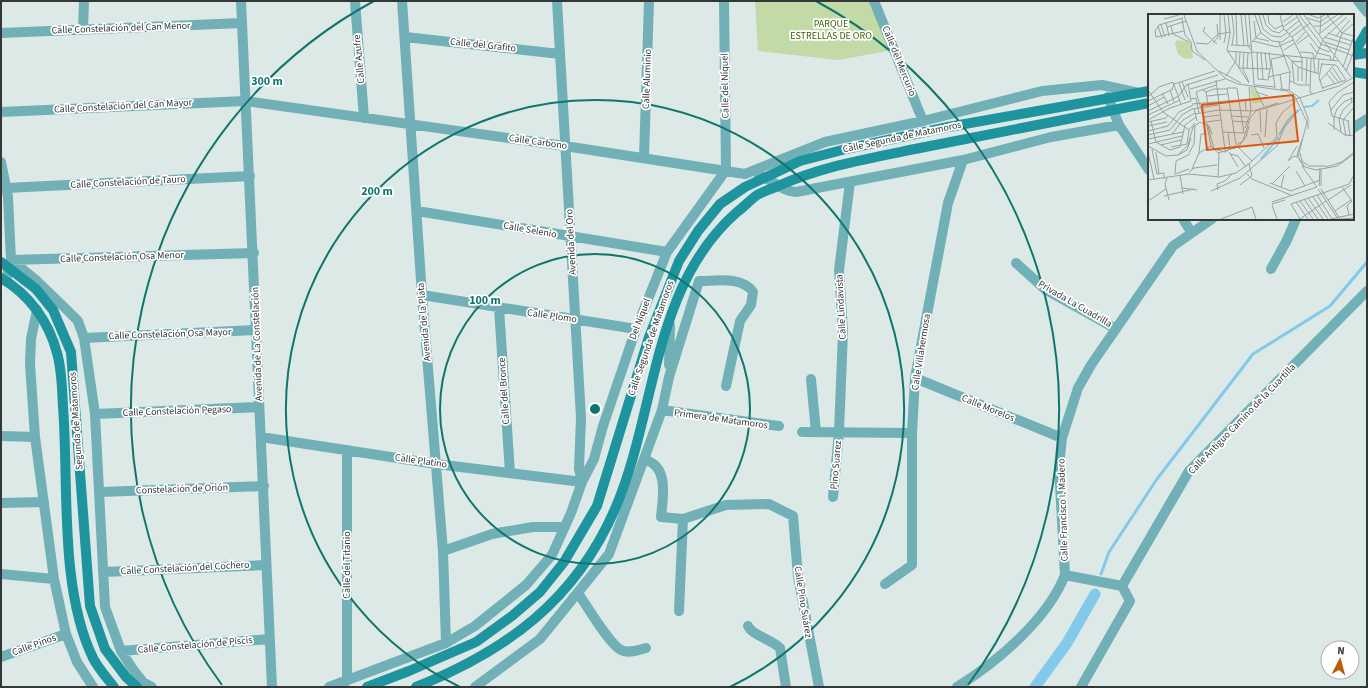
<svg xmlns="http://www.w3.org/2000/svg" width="1368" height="688" font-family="'Source Sans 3',sans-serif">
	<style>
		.green { fill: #c1daa6 }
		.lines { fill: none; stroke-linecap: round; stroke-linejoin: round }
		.stream { stroke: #83c9ea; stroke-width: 3 }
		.canal { stroke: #83c9ea; stroke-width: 11 }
		.minor { stroke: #72b0b7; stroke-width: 10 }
		.tertiary { stroke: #72b0b7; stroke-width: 10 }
		.secondary { stroke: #1e949f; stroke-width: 10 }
		.ring { fill: none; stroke: #0f766e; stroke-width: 2 }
		.labels { text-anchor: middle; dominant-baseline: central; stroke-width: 3.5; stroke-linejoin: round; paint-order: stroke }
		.park-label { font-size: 10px; fill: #3c5a00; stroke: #fff }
		.street-label { font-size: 10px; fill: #333837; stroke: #fff }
		.inset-river { fill: none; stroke: #83c9ea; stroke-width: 2 }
		.inset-road { fill: none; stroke: #99a2a0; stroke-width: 1 }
		.view { fill: #df570e; fill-opacity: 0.15; stroke: #df570e; stroke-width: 2 }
		.inset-edge { fill: none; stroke: #333837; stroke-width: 2 }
		.centre { fill: #0f766e; stroke: #fff; stroke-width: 2 }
		.ring-label { font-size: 12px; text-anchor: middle; font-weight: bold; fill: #0f766e; stroke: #fff; stroke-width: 3.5; stroke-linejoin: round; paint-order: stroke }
	</style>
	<rect width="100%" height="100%" fill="#dde9e6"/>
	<path class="green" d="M755,1H872L893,50L838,60L758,51Z"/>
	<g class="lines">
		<path class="stream" d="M1101,574L1109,552L1157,479L1253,354L1330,306L1367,262"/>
		<path class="canal" d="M1035,687L1067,643L1095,594"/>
		<path class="minor" d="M241,1L272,687
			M355,1L364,118
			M402,1L422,295L443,551L446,643
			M557,1L581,418L579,469L582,482
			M874,1L923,121
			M83,30L84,1
			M1,33L242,23
			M405,37L560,54
			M1108,97L1119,125L1149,170
			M1,112L245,101L565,146L745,174L825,142L923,121L1042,91L1102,85L1139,93
			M1353,128L1367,119
			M644,158L649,1
			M1,162L8,197L11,260L37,281L67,310L78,321L84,338L95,414L105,607L121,651L132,668L143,682L152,687
			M759,176C773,179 782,192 796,192L963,160L1051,137L1119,125
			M6,188L250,176
			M417,211L667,252
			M1183,219L1191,232
			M1016,263L1046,290L1116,329
			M1271,269L1287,240L1296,219
			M6,281L11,260L254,253
			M422,295L636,329
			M499,308L510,473
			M37,310L31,339L30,364L35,437L54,579L66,634L77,662L93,687
			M84,338L256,330
			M669,365L670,325
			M915,378L1062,438
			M811,379L816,432
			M662,410L779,426
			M95,414L259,407
			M802,432L912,433
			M1,436L35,437
			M261,437L436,464L582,482
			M645,460C669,466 663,497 661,517L683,519L679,611
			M100,492L264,486
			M833,497L839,432L843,332L839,270L850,182
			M1,503L44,502
			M683,519L726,505L769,504L793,516L798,576L819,687
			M443,551L492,534L533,527H565
			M103,572L266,565
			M1,574L54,579
			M1065,575L1122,586
			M885,584L912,565V433L915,378L948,203L963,160
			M578,593C587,606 609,644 621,650C629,654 638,650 646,648
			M748,626C752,635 772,640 780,648L786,687
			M121,651L269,639
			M1,657L66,634
			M347,681V450
			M329,687L446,643L475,626L526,585L552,555L571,513L582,482L594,459L603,426L636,329L667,252L726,170L724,1
			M475,687L540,639L609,554L662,410L669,377L699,281C716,281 742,276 753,292L751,305L740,321L726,386
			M957,687C997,662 1047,620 1065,575L1059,467L1062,438L1078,388L1091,365L1173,246L1212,219
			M1081,687L1130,601L1122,586L1189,471L1367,291"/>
		<path class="tertiary" d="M1358,1L1367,12"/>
		<path class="secondary" d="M1353,50L1359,45L1367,31
			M1353,55L1367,53
			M1353,72L1367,74
			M1,262L36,289L53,310L71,352L90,606L105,649L126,677L137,687
			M1,278C29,294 49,322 57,353C62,370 62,390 63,407C69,484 59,588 93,658C98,668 107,678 114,687
			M367,687L409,671L476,642L512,616L540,592L564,562L597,506L649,337L679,261L698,231L720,204L745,187L800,161L846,149L948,127L1149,91
			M416,687C506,651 575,601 615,509C657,412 651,287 737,212C744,207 750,200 757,195C763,192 770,189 776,187C822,166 871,158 920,148C997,133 1073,118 1149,103"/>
	</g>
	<g class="ring">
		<circle cx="595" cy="409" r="155"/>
		<path d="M460 687A309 309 0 1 1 730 687"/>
		<path d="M222 685A464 464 0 0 1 374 1M816 1A464 464 0 0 1 968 685"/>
	</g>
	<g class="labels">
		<g class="park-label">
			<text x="831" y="24">PARQUE<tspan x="831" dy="12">ESTRELLAS DE ORO</tspan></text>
		</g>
		<g class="street-label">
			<text transform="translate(121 28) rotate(-2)">Calle Constelación del Can Menor</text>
			<text transform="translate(483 45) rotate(6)">Calle del Grafito</text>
			<text transform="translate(359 59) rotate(-95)">Calle Azufre</text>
			<text transform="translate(899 61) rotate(68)">Calle del Mercurio</text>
			<text transform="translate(647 79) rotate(-88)">Calle Aluminio</text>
			<text transform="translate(725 86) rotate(-91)">Calle del Níquel</text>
			<text transform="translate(123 106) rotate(-3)">Calle Constelación del Can Mayor</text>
			<text transform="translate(902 137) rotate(-12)">Calle Segunda de Matamoros</text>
			<text transform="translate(538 142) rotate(8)">Calle Carbono</text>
			<text transform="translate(128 182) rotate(-3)">Calle Constelación de Tauro</text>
			<text transform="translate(530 230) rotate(10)">Calle Selenio</text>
			<text transform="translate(571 242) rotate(-93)">Avenida del Oro</text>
			<text transform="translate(122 257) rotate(-2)">Calle Constelación Osa Menor</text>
			<text transform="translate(1075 304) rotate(30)">Privada La Cuadrilla</text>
			<text transform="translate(841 307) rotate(-93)">Calle Lindavista</text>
			<text transform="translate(552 316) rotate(8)">Calle Plomo</text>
			<text transform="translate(640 319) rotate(-69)">Del Niquel</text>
			<text transform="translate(424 322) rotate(-95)">Avenida de la Plata</text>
			<text transform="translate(170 334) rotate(-2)">Calle Constelación Osa Mayor</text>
			<text transform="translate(651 338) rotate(-71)">Calle Segunda de Matamoros</text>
			<text transform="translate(257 344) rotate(-92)">Avenida de La Constelación</text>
			<text transform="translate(921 352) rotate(-81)">Calle Villahermosa</text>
			<text transform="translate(504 391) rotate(-94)">Calle del Bronce</text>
			<text transform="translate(988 408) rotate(22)">Calle Morelos</text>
			<text transform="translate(177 411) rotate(-2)">Calle Constelación Pegaso</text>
			<text transform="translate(721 419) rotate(8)">Primera de Matamoros</text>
			<text transform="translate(1242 419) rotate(-46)">Calle Antiguo Camino de la Cuartilla</text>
			<text transform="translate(76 421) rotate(-94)">Segunda de Matamoros</text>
			<text transform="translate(421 461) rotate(8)">Calle Platino</text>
			<text transform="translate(836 465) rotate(-85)">Pino Suarez</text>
			<text transform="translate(182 489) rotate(-2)">Constelación de Orión</text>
			<text transform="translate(1063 510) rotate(-92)">Calle Francisco I. Madero</text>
			<text transform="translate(347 565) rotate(-90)">Calle del Titanio</text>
			<text transform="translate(185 568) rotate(-3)">Calle Constelación del Cochero</text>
			<text transform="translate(803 602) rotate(81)">Calle Pino Suárez</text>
			<text transform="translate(34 645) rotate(-20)">Calle Pinos</text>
			<text transform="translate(195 645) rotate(-5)">Calle Constelación de Piscis</text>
		</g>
	</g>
	<g transform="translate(1148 14)">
		<rect width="206" height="206" fill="#dde9e6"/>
		<path d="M29,26L42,28L45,44L37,45L30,40L27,30ZM102,73H105L114,88L105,89Z" fill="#c1daa6"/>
		<path class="inset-river" d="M156,93L164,92L171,86M131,121L140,106L150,96M113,145L131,123"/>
		<path class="inset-road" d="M36,1L49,37L78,65L90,70L139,77L147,83L159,108L150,143L157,153L168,156M72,1V26M76,1L78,19L76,29M80,1L82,20L79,36L101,69M84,1L86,18L84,31M88,1L89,31M93,1L96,31M97,1L100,32L104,37M101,1L106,71M107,1L113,19L124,27L134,28L143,21M111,1L115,15L124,22L133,23L140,18M115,1L118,11L124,17L131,19L136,15M120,1L121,9L127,15L135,11M132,1L135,14L144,23L154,44V67M148,1L156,15M151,1L173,30L206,42M156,1L203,63M162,1L170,4L177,1M179,1L194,19L206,22M159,4L172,8L182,1M16,5L31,1M34,5L37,21L43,28L44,37L57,46M106,7L108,24L121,27M135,8L145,1M18,9L21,22M11,11L7,17L8,23L36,17M11,11L35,4M13,11L17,23M10,12L14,24M23,12L25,20L41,28M166,12H173L189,1M19,13L38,7M57,13L55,17L69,30M135,13L149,3M156,15L171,34L181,38L183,36M138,17L152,6M172,19L173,1M180,19L206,28M70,20L83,18M141,20L154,10M171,20L195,1M188,22L202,6M144,23L162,9M176,23L203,31M175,25L199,3M105,27L129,33L145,26M104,28L113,18M131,28L142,58L141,76M148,28L157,18M177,28L201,36M48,29L60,30L69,21M65,29L70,23L69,10M162,29L169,39L182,42L183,46M149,30L161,21M83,31L104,32M136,36L147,29M79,37L104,39M96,38L95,55L101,68M104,38L190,47M109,38L110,65M113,38L115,65M117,38L119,56M152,38L165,39L167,59M139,42L150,53L171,60M163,44L162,78L165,80M167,44L175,26M123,45L127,74M123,45L137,42M185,46L194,19L206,9M174,49L171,64L175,75M173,50L188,51L198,66L174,74M91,53L92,38M150,53V67M195,53L206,22M91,54L123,55L121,38M185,54L194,68M99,55L100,39M71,57L93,69M182,57L191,69M198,57L206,37M170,59L171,45M132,60L134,75M179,60L187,70M78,62L88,47V37M121,63L142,58M110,65L120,66L122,55M68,66L77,136M142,67L151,71H163M172,67L186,51M34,68L40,83M146,68L144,47L155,48M31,69L37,86M40,70L43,87M158,70L159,44M107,71L127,73M106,72L116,92M89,74L96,119M24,75L26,70L67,57M42,75L77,65M54,75L58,78L66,75H79M132,75L141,76L152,84L160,104V115M0,76L15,98L41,116L47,109M22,76L26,88M58,77L60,92M108,78L120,82M14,79L20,90M59,82L79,80M0,83L11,73L25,68L33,90M43,85L48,84L51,99M97,85L98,97M0,87L25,75M44,90L102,85M0,92L16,83M46,94L49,107M183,96L195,81L206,78M0,97L31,82L38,71L70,61M112,97L113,118M47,100L71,96L105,97L130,89M0,101L32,86M83,102L100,103M56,103L72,101M0,106L22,94L43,87M3,107L8,128L22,136L32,133L37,111L48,103M84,107L99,108M200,107L202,122M201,107L184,102L181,88L189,79L206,68M0,108L18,104L20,101M58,108L73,106M180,109L197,121L206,122M0,112L19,108M59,112L63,132L70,139L90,133L98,123L101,112M97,114L103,97L101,73M186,116V103L189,95L197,87L206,84M0,117L20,112L31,98L45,91M74,118L96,119M80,118L82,134M193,118L191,105L195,96L204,88L203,83M24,120L35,106L47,99M59,120H53L51,139L63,132M64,120L61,112L57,108L48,78L68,71M0,121L22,116L34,101L44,95L70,91M103,121L110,120L116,134M198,122L195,106L206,93M117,123L119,95M0,125L35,118M154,125L149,141L156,153M0,130L34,122M39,130L41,116M88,130L79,74H89M13,131L33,126M0,132L18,142L30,141L40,131L45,113L52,108L60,112L66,135L77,138L95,127L102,104L108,97L191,72L206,63M23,133L39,130M90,133L104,147M4,135L9,160L16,159V165M0,138L6,165M8,138L11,160M81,138L90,153M41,139L46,130L47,111M152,139L154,147L161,152H178M82,140L90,142L98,153M30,141L39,136L43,124M149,143L146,142L140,147L149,132M154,152L169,173M178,153L194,148L206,138M41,155L27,160L28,147L42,140M44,155L51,139M168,156L189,152L206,140M148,157L157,172M41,158L46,154L69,151M99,160L104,165L145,182M32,161L35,180M70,163L71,139M19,164L17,170L21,186M0,166L41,160L71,163L88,159L102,149L126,126L129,122L128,109L134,99L148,87M122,169L143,177M124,170L142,152M92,171L104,162L101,150M171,172L172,154M173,172V155M133,173L136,161M194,173L204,187L199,192L201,201M34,174L49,176M170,175L190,205M173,175L192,205M70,176L69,170L77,167L84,160M63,177L92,164L129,132L136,114L152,95M143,177L172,166M169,181L184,205M16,182L46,175M165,183L180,205M160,184L175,205M156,185L170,205M180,186L203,171M0,187L18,175M152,187L165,205M124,188L169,173M148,188L160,205M124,190L137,186M124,191L129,205M187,197L203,186M73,205L104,193L108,205M152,205L143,190L201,170L206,161M152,205L178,187M183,205L206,200M193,205L206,204"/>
		<path class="view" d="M145,81L150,127L59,136L54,91Z"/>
		<rect width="206" height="206" class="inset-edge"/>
	</g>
	<circle cx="595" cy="409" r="6" class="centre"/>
	<g class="ring-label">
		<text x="267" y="85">300 m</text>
		<text x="377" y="195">200 m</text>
		<text x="485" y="304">100 m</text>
	</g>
	<rect width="1368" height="688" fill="none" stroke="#333837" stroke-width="4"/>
	<g transform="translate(1340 660) rotate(6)"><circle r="19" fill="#ffffff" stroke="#adafaf"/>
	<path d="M0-3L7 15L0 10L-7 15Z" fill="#ba5d0b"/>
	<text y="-6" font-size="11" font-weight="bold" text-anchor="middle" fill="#333837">N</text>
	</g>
</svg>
